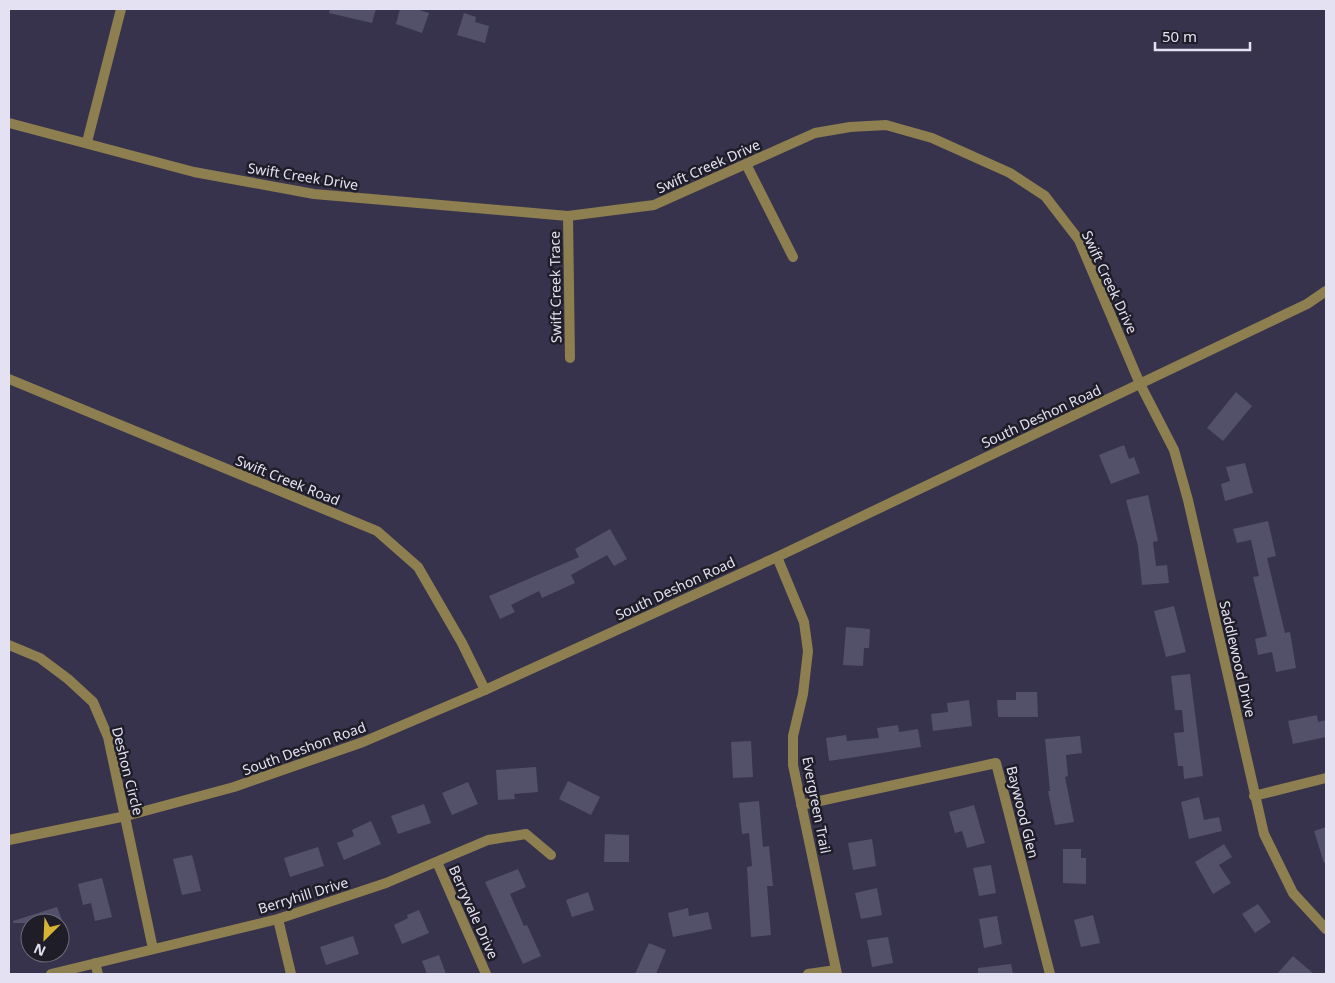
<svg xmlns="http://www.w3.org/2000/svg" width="1335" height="983" font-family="'Noto Sans',sans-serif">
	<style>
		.building { fill: #53506a }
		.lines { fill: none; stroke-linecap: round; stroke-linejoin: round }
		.minor { stroke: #8d7f50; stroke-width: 10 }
		.tertiary { stroke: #8d7f50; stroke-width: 10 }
		.labels { text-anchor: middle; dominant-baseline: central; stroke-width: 5; stroke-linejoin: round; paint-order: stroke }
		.street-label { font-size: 14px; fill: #e4e2f2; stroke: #1e1d28 }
	</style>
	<rect width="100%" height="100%" fill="#37334c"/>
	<path class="building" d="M330,9H376L372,23L329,13Z
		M400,9H416L429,13L422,33L396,24Z
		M464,13L476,17L475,22L489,26L485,43L457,35Z
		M1236,392L1252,406L1223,441L1207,428Z
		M1124,445L1129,459L1134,457L1140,473L1111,484L1099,455Z
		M1245,463L1253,493L1225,501L1221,484L1230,481L1226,467Z
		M1148,495L1158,541L1153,542L1156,566L1167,565L1169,583L1142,585L1138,546L1126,500Z
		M1268,521L1276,556L1267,558L1285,633L1290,632L1296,668L1276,672L1272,652L1258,655L1255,639L1267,636L1253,577L1259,576L1251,540L1237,543L1233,529Z
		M610,529L627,559L614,566L607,555L571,575L575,583L542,598L539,591L511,605L515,612L500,619L489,596L579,557L575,549Z
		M1174,606L1186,652L1166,657L1154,611Z
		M846,627L870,629L869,648H864L863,666L843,665Z
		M1190,674L1203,776L1184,779L1183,766H1178L1174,733L1184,732L1182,710H1175L1171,676Z
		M1016,692H1037L1038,717H998L997,700H1016Z
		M969,700L972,726L933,731L931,714L948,712L947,703Z
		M1317,715L1318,722L1326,720V737L1293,744L1288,721Z
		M898,725L899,732L918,729L921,747L829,761L826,738L846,735L847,741L879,738L877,728Z
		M1080,736L1082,753L1066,755L1068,776L1065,777L1074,822L1055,825L1048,791H1050L1045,739Z
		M751,741L753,777L733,778L731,742Z
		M536,767L538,792L514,794L515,799L498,800L496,770Z
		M568,781L600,797L591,815L559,799Z
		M468,782L478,804L452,815L442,793Z
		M1199,797L1204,820L1219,817L1222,831L1189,839L1181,802Z
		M759,801L763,847L769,846L773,886H767L771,935L751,937L747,867L752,866L749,833L742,834L739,803Z
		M424,804L431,823L398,834L391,816Z
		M974,805L985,843L967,848L962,831L955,833L949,812Z
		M371,821L381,844L344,860L337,843L354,836L352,830Z
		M1326,827V863H1324L1314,831Z
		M605,834L629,835V862H604Z
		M872,839L876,866L853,870L848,843Z
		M1224,844L1232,857L1219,865L1231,883L1213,894L1195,862Z
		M318,847L324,866L290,877L284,858Z
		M1063,849H1081V858H1086V884L1063,883Z
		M192,855L201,891L182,895L173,859Z
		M991,865L996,893L979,896L973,868Z
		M518,869L526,887L510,894L524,926L527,925L541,956L523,964L485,882Z
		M102,878L112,917L95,921L91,903L83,905L78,884Z
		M877,888L882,915L861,919L855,893Z
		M588,892L594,910L572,917L566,900Z
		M1258,904L1271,922L1255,933L1242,914Z
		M57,907L63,923H13V921Z
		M688,908L689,916L708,912L712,929L673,937L668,913Z
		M419,910L429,933L402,944L394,925L408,918L407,915Z
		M1093,915L1100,943L1081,947L1074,920Z
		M997,916L1002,944L984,948L979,919Z
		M353,936L359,954L326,965L320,947Z
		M888,937L893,963L872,967L867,940Z
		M649,943L666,950L656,974H635Z
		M439,955L446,974H427L422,961Z
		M1293,956L1314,974H1277Z
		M1011,964L1013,974H978V968Z"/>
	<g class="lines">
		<path class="minor" d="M9,123L194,172L314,194L568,216L654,205L815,133L850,127L886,125L932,138L1010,173L1045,196L1079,240L1140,384L1174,450L1188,500L1264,834L1293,893L1326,929
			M87,142L121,9
			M746,164L793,257
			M568,216L570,358
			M9,379L377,531L418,567L462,643L485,690
			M777,557L804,622L808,651L803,694L793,736V765L837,974
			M9,645L40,658L68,679L93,702L108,737L153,949
			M1254,796L1326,778
			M801,805L996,763L1050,974
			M437,862L486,974
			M278,919L291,974
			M95,963L98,974
			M51,974L278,919L386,883L488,840L526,834L551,855
			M808,974L836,970"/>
		<path class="tertiary" d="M9,840L126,816L234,787L363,742L485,690L777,557L1307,304L1326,291"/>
	</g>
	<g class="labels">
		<g class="street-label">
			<text transform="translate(708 166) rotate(-24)">Swift Creek Drive</text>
			<text transform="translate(303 176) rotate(9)">Swift Creek Drive</text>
			<text transform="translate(1110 282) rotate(65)">Swift Creek Drive</text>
			<text transform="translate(555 287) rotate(-91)">Swift Creek Trace</text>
			<text transform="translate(1041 416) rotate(-25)">South Deshon Road</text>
			<text transform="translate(288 480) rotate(22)">Swift Creek Road</text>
			<text transform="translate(675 588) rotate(-25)">South Deshon Road</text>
			<text transform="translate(1238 659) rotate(77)">Saddlewood Drive</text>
			<text transform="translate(304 748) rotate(-20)">South Deshon Road</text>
			<text transform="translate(128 771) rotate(76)">Deshon Circle</text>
			<text transform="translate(817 805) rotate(79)">Evergreen Trail</text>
			<text transform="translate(1023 812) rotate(76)">Baywood Glen</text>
			<text transform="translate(303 895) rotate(-17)">Berryhill Drive</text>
			<text transform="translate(474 912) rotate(66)">Berryvale Drive</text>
		</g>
	</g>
	<rect width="1335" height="983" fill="none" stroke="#e4e2f2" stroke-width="20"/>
	<g transform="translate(45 938) rotate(204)"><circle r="24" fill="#1e1d28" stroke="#6d6c79"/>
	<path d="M0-4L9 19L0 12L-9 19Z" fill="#d6b534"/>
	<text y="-8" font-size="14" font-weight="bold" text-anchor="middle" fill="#e4e2f2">N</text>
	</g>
	<path d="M1155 42v8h95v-8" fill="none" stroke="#e4e2f2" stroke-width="2.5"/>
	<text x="1162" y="42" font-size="15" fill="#e4e2f2" stroke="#1e1d28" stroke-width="4" paint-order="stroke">50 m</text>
</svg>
